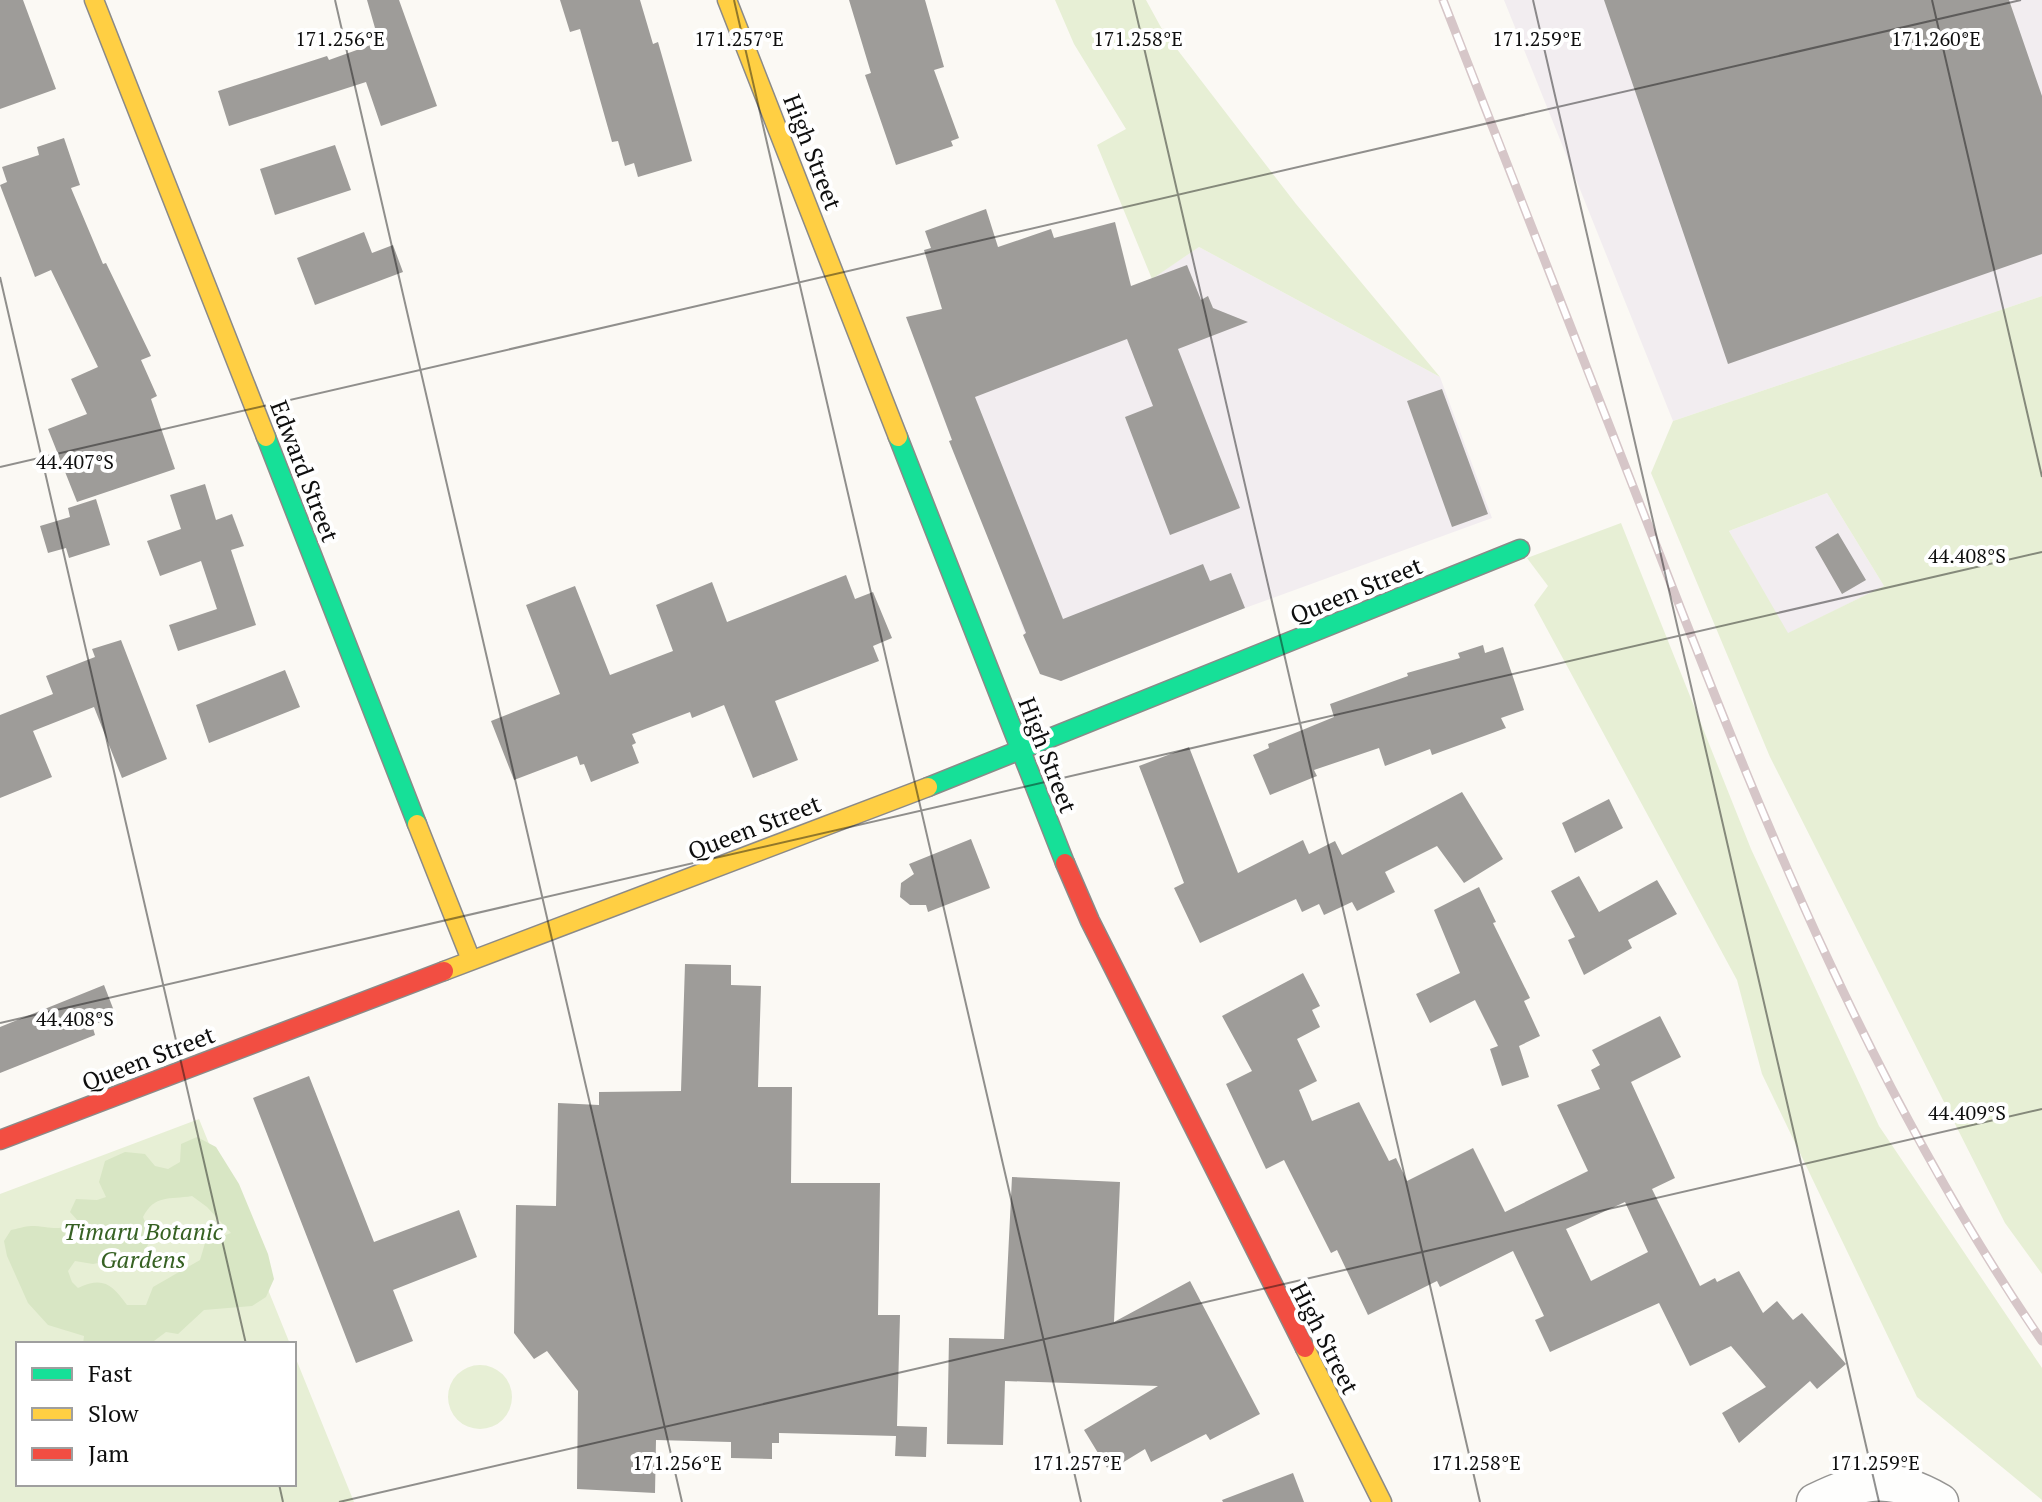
<svg xmlns="http://www.w3.org/2000/svg" width="2042" height="1502" font-family="'PT Serif',serif">
	<style>
		.industrial { fill: #f2edf0 }
		.green { fill: #e7efd5; fill-rule: evenodd }
		.forest { fill: #d8e6c4; fill-rule: evenodd }
		.building { fill: #9e9c99; fill-rule: evenodd }
		.lines { fill: none; stroke-linecap: round; stroke-linejoin: round }
		.street-casing { stroke: #959492; stroke-width: 39 }
		.fast-casing { stroke: #8b8a88; stroke-width: 21 }
		.slow-casing { stroke: #8b8a88; stroke-width: 21 }
		.jam-casing { stroke: #8b8a88; stroke-width: 21 }
		.street { stroke: #fefefd; stroke-width: 36 }
		.fast { stroke: #16e098; stroke-width: 18 }
		.slow { stroke: #ffcf43; stroke-width: 18 }
		.jam { stroke: #f24e42; stroke-width: 18 }
		.rail-casing { stroke: #d6c6c8; stroke-width: 9 }
		.rail { stroke: #fff; stroke-width: 6; stroke-dasharray: 18; stroke-linecap: butt }
		.ticks { fill: none; stroke: #0e0e0e; stroke-width: 2; stroke-opacity: 0.45 }
		.labels { text-anchor: middle; dominant-baseline: central; stroke-width: 8; stroke-linejoin: round; paint-order: stroke }
		.street-label { font-size: 24px; fill: #0e0e0e; stroke: #fff }
		.park-label { font-size: 24px; font-style: italic; fill: #366123; stroke: #fff }
		.ticks-label { font-size: 20px; text-anchor: middle; fill: #0e0e0e; stroke: #fff; stroke-width: 8; stroke-linejoin: round; paint-order: stroke }
	</style>
	<rect width="100%" height="100%" fill="#fbf9f4"/>
	<path class="industrial" d="M1504,0H2042V296L1673,421Z
		M1199,247L1440,377L1492,518L1245,608L1061,681L1040,674L924,366L1151,279Z
		M1827,493L1884,586L1787,634L1729,531Z"/>
	<path class="green" d="M1055,0H1146L1163,31L1296,204L1440,377L1199,247L1152,279L1097,145L1126,129L1074,44Z
		M2042,296V1274L2005,1223L1770,757L1651,473L1673,421ZM1827,493L1884,586L1788,633L1729,531Z
		M1621,523L1751,849L1879,1126L2042,1368V1500L1917,1397L1762,1074L1737,980L1534,605L1548,586L1527,558Z
		M199,1119L290,1344H18V1484H294V1354L354,1502H0V1194Z
		M448 1397a32 32 0 1 1 64 0a32 32 0 1 1-64 0Z"/>
	<path class="forest" d="M197,1137L216,1147L239,1184L268,1254L274,1279L266,1297L252,1306L204,1310L178,1334L166,1332L150,1344H83L84,1336L48,1325L28,1303L7,1256L4,1241L11,1230C17,1229 25,1226 31,1226C51,1226 58,1233 78,1221L70,1212L76,1199L97,1200L106,1197L99,1182L105,1161L125,1152L145,1154L155,1166L168,1169L180,1162L181,1144ZM192,1196L207,1207L231,1233L205,1243L200,1260L153,1287L146,1305H127C112,1285 104,1276 78,1288L72,1282L68,1271L75,1261L93,1264L144,1254L151,1237L143,1217C155,1194 169,1200 192,1196Z"/>
	<path class="building" d="M0,0H23L56,89L0,109Z
		M367,0H399L437,106L381,126L366,82L229,126L218,91L327,56L329,60L379,42Z
		M560,0H640L653,44L658,42L692,161L638,177L634,163L625,166L618,141L612,142L580,29L570,32Z
		M849,0H925L944,67L934,70L959,138L951,141L953,146L896,165L865,75L871,73Z
		M1604,0H2009L2042,96V254L1728,364Z
		M64,138L80,185L71,188L103,264L106,263L151,356L141,360L157,396L151,399L175,469L77,502L48,429L87,414L71,379L98,367L51,270L35,277L0,185L7,182L2,167L39,155L37,147Z
		M335,145L351,190L275,215L260,169Z
		M986,209L998,247L1051,229L1054,238L1115,222L1131,286L1187,265L1201,300L1208,296L1213,308L1248,322L1178,349L1240,508L1170,535L1125,417L1153,406L1127,339L975,397L1063,619L1203,564L1210,581L1231,573L1245,608L1061,681L1040,674L1023,635L1026,633L949,441L952,440L906,317L942,309L924,250L931,248L925,231Z
		M364,232L372,253L393,245L403,272L315,305L297,258Z
		M1442,389L1488,514L1452,527L1407,401Z
		M205,484L216,520L232,514L244,546L231,550L256,625L178,651L169,625L217,609L201,561L160,576L147,541L181,529L170,495Z
		M96,499L110,545L69,558L66,548L48,553L40,526L70,517L68,508Z
		M1838,533L1866,580L1842,594L1815,547Z
		M846,575L855,599L873,592L892,638L873,646L879,661L775,701L798,760L753,778L724,705L692,718L690,712L632,734L636,743L632,745L639,763L591,782L584,764L580,765L577,756L514,780L491,721L560,694L526,605L575,586L610,675L673,651L656,605L712,582L727,622Z
		M121,640L167,759L122,778L94,707L33,731L52,777L0,798V715L53,694L46,676L95,657L92,649Z
		M1483,645L1485,653L1503,647L1524,710L1501,718L1506,728L1432,755L1430,749L1385,766L1379,748L1314,770L1317,776L1270,795L1253,755L1269,748L1268,744L1334,717L1330,704L1408,676L1407,673L1460,658L1458,653Z
		M285,670L300,707L209,743L196,705Z
		M1189,747L1238,873L1303,840L1309,854L1335,841L1342,855L1462,792L1503,859L1464,883L1437,846L1385,872L1395,892L1357,911L1352,902L1324,915L1319,904L1302,912L1296,899L1200,943L1174,888L1184,883L1139,766Z
		M1609,799L1623,828L1575,853L1562,823Z
		M971,839L990,888L928,912L926,905H910L900,897L901,883L914,874L909,864Z
		M1579,876L1599,912L1657,880L1677,914L1628,940L1632,948L1584,975L1568,940L1575,937L1551,891Z
		M1479,887L1496,922L1493,923L1530,998L1524,1001L1540,1036L1519,1046L1529,1077L1502,1086L1490,1049L1498,1046L1475,1000L1430,1023L1416,994L1460,973L1434,910Z
		M685,964L731,965V985L761,986L758,1087H792L791,1183H880L878,1315H900L897,1426L927,1427L926,1457L895,1456L896,1436L779,1433V1443H772V1459L731,1458V1442L656,1440L655,1493L577,1489L578,1391L547,1351L534,1359L514,1333L516,1205L556,1206L558,1103L599,1105V1092L681,1091Z
		M1303,973L1320,1006L1312,1010L1320,1027L1297,1039L1317,1081L1299,1090L1312,1121L1359,1102L1389,1161L1396,1158L1407,1181L1473,1148L1505,1212L1588,1171L1557,1105L1600,1089L1591,1070L1600,1065L1592,1050L1660,1016L1681,1057L1631,1082L1675,1178L1652,1189L1700,1286L1715,1278L1717,1282L1739,1271L1763,1313L1777,1301L1793,1320L1802,1313L1846,1364L1817,1389L1810,1381L1739,1443L1722,1413L1766,1387L1731,1346L1690,1366L1659,1303L1550,1352L1535,1320L1544,1316L1513,1251L1440,1287L1437,1281L1368,1315L1337,1250L1331,1253L1284,1160L1266,1169L1226,1084L1252,1071L1222,1016ZM1625,1202L1648,1252L1591,1281L1566,1229Z
		M104,985L116,1016L92,1025L95,1035L0,1073V1027Z
		M309,1076L374,1242L459,1210L477,1257L393,1290L413,1341L356,1363L253,1098Z
		M1012,1177L1120,1182L1114,1322L1190,1281L1260,1414L1210,1440L1206,1434L1151,1462L1145,1449L1109,1471L1084,1430L1158,1386L1005,1381L1003,1445L947,1444L949,1338L1004,1339Z
		M1293,1473L1304,1502H1223L1222,1500Z"/>
	<g class="lines">
		<g class="street-casing">
			<path id="street" d="M1815,1502C1864,1478 1892,1474 1940,1502"/>
		</g>
		<g class="fast-casing">
			<path id="fast" d="M266,437L417,824
				M898,437L1065,863
				M928,787L1520,549"/>
		</g>
		<g class="slow-casing">
			<path id="slow" d="M94,0L266,437
				M727,0L898,437
				M417,824L471,960
				M444,971L928,787
				M1305,1348L1382,1502"/>
		</g>
		<g class="jam-casing">
			<path id="jam" d="M1065,863L1090,921L1305,1348
				M0,1140L444,971"/>
		</g>
		<use href="#street" class="street"/>
		<use href="#fast" class="fast"/>
		<use href="#slow" class="slow"/>
		<use href="#jam" class="jam"/>
		<g class="rail-casing">
			<path id="rail" d="M1443,0C1516,186 1588,372 1661,558C1766,830 1876,1099 2042,1341"/>
		</g>
		<use href="#rail" class="rail"/>
	</g>
	<path class="ticks" d="M335,0L682,1502M734,0L1081,1502M1133,0L1480,1502M1533,0L1879,1502M1932,0L2042,477M0,277L246,1344M0,467L2021,0M0,1023L2042,552M279,1484L283,1502M339,1502L2042,1109"/>
	<g class="labels">
		<g class="street-label">
			<text transform="translate(813 152) rotate(69)">High Street</text>
			<text transform="translate(305 471) rotate(69)">Edward Street</text>
			<text transform="translate(1356 590) rotate(-22)">Queen Street</text>
			<text transform="translate(1048 755) rotate(69)">High Street</text>
			<text transform="translate(754 827) rotate(-21)">Queen Street</text>
			<text transform="translate(148 1058) rotate(-21)">Queen Street</text>
			<text transform="translate(1325 1338) rotate(63)">High Street</text>
		</g>
		<g class="park-label">
			<text x="143" y="1231">Timaru Botanic<tspan x="143" dy="28">Gardens</tspan></text>
		</g>
	</g>
	<g class="ticks-label">
		<text x="340" y="46">171.256°E</text>
		<text x="739" y="46">171.257°E</text>
		<text x="1138" y="46">171.258°E</text>
		<text x="1537" y="46">171.259°E</text>
		<text x="1936" y="46">171.260°E</text>
		<text x="75" y="469">44.407°S</text>
		<text x="1967" y="563">44.408°S</text>
		<text x="75" y="1026">44.408°S</text>
		<text x="1967" y="1120">44.409°S</text>
		<text x="677" y="1470">171.256°E</text>
		<text x="1077" y="1470">171.257°E</text>
		<text x="1476" y="1470">171.258°E</text>
		<text x="1875" y="1470">171.259°E</text>
	</g>
	<rect x="16" y="1342" width="280" height="144" fill="#ffffff" stroke="#9f9f9f" stroke-width="2"/>
	<rect x="32" y="1368" width="40" height="12" fill="#16e098" stroke="#9f9f9f" stroke-width="2"/>
	<text x="88" y="1382" font-size="24" fill="#0e0e0e">Fast</text>
	<rect x="32" y="1408" width="40" height="12" fill="#ffcf43" stroke="#9f9f9f" stroke-width="2"/>
	<text x="88" y="1422" font-size="24" fill="#0e0e0e">Slow</text>
	<rect x="32" y="1448" width="40" height="12" fill="#f24e42" stroke="#9f9f9f" stroke-width="2"/>
	<text x="88" y="1462" font-size="24" fill="#0e0e0e">Jam</text>
</svg>
